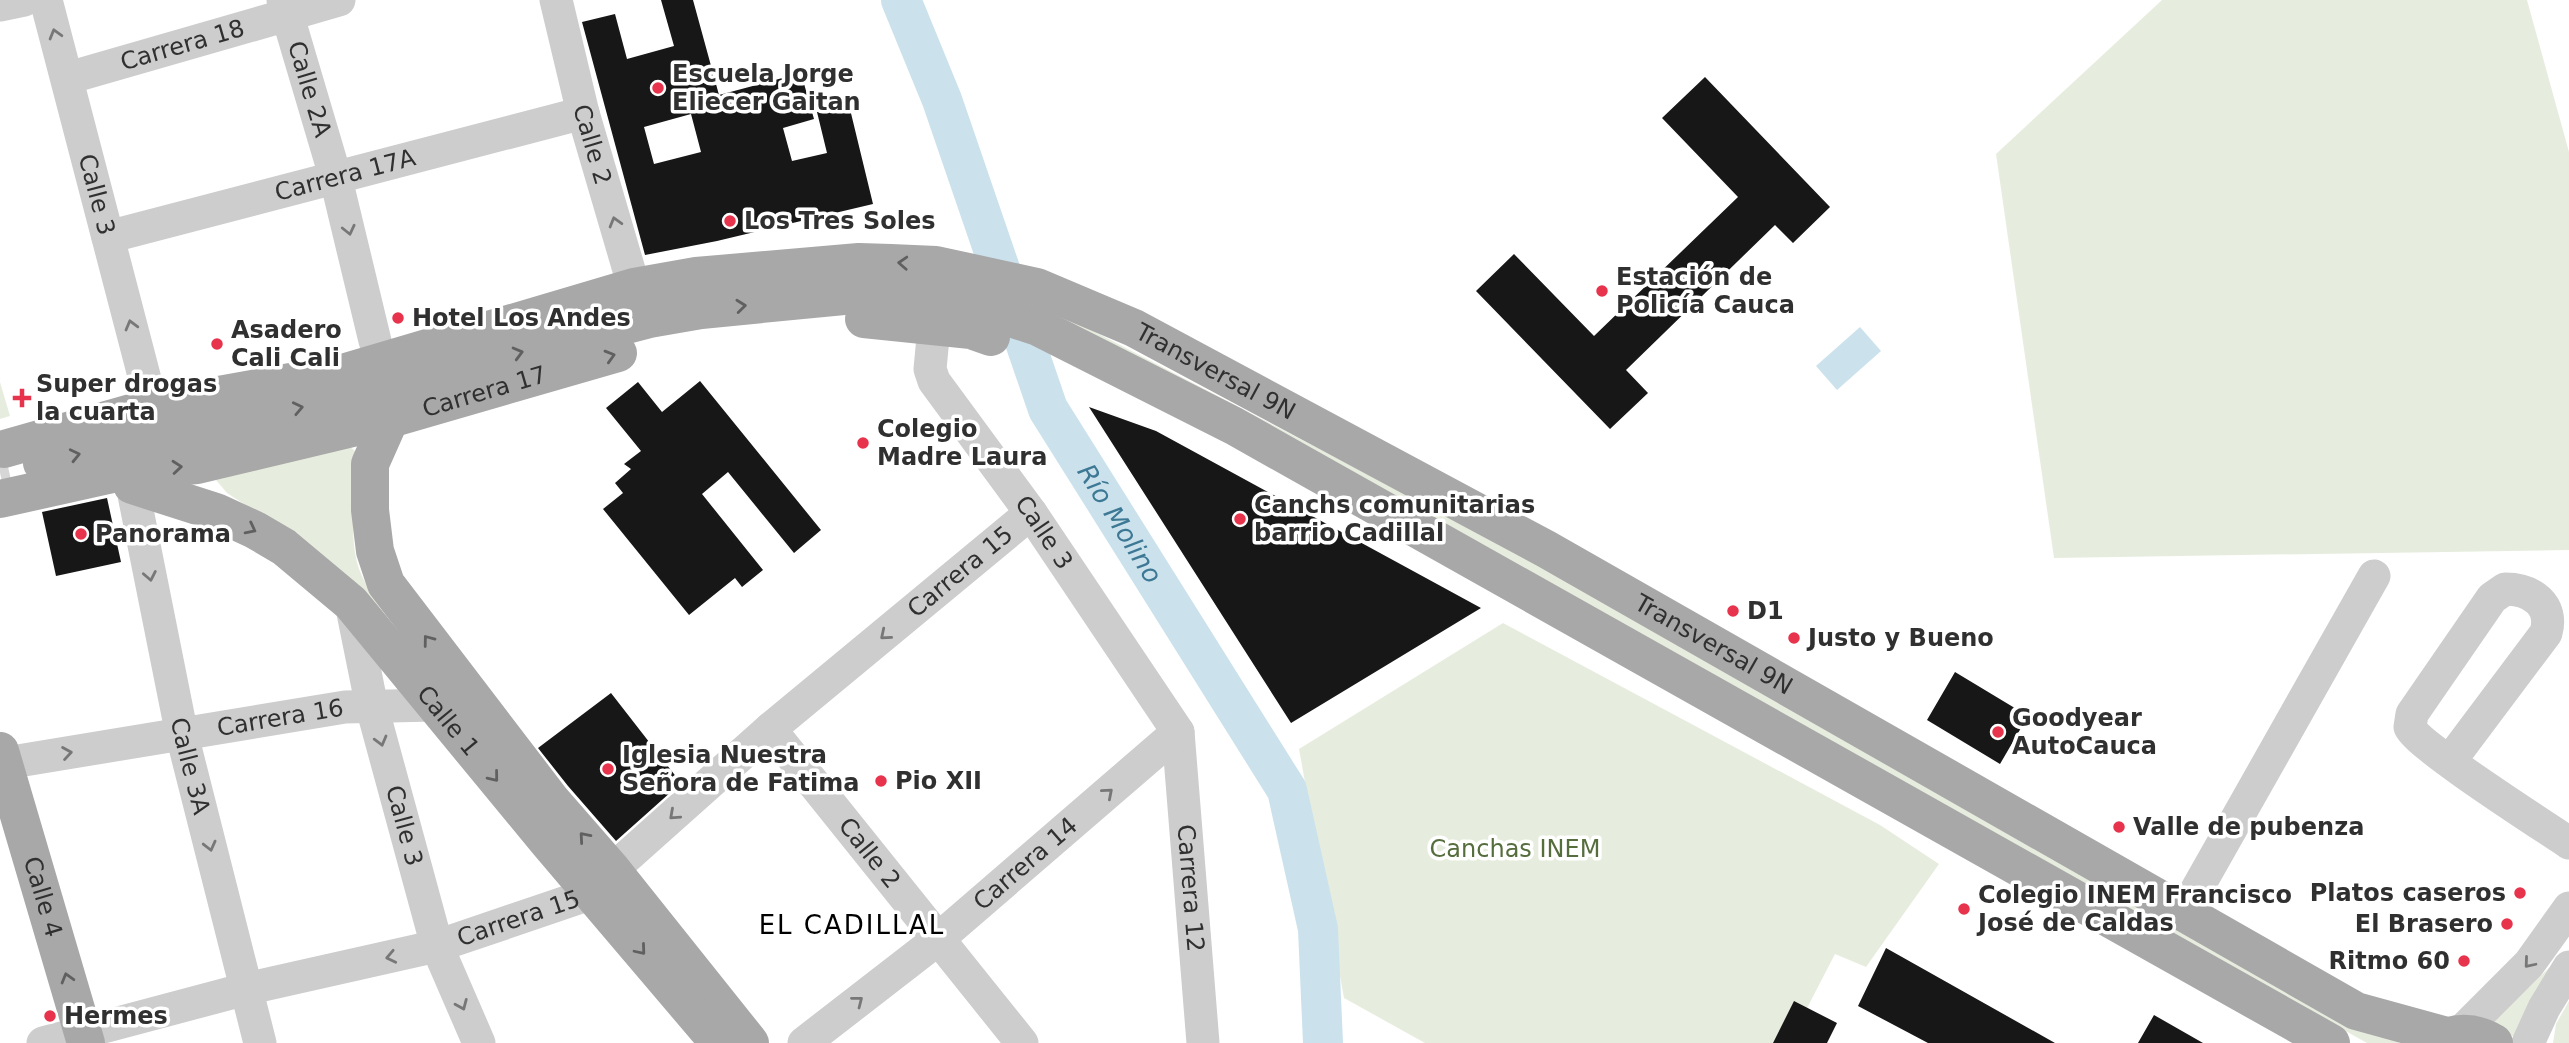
<svg xmlns="http://www.w3.org/2000/svg" width="2569" height="1043" font-family="'DejaVu Sans',sans-serif">
	<style>
		.green { fill: #e7edde }
		.water { fill: #cbe2ed }
		.lines { fill: none; stroke-linecap: round; stroke-linejoin: round }
		.river { stroke: #cbe2ed; stroke-width: 40 }
		.building { fill: #171717; fill-rule: evenodd }
		.major-tunnel { stroke: #d6d6d6; stroke-width: 38; stroke-dasharray: 38 19; stroke-linecap: butt }
		.minor { stroke: #cdcdcd; stroke-width: 33 }
		.major { stroke: #a8a8a8; stroke-width: 38 }
		.oneway { stroke: #777 }
		.oneway2 { stroke: #606060 }
		.poi-dot { fill: #e7334c; stroke: #fff; stroke-width: 2.5 }
		.labels { text-anchor: middle; dominant-baseline: central; stroke-width: 7; stroke-linejoin: round; paint-order: stroke }
		.street-label { font-size: 24px; fill: #303030; stroke: #fff }
		.poi-label { font-size: 24px; font-weight: bold; fill: #303030; stroke: #fff; text-anchor: start }
		.park-label { font-size: 24px; fill: #566d3d; stroke: #fff }
		.water-label { font-size: 26px; font-style: italic; fill: #3d7894; stroke: #fff }
		.neighbourhood-label { font-size: 26px; letter-spacing: 2px; fill: #000; stroke: #fff }
	</style>
	<rect width="100%" height="100%" fill="#fff"/>
	<path class="green" d="M2162,0H2527L2569,152V550L2054,558L1996,154Z
		M1053,310L1350,465L1643,621L2400,1043H2367L2131,911L1049,323Z
		M0,382L10,416L0,419Z
		M349,446L355,451L357,459C356,497 345,547 365,582C375,599 389,614 401,630L267,519L227,493L216,480Z
		M1503,623L1880,825L1939,864L1866,967L1835,954L1789,1043H1425L1344,998L1299,749Z
		M2553,964L2519,1040L2492,1023Z
		M2569,1001V1043H2553L2556,1024Z"/>
	<path class="water" d="M1860,327L1881,351L1837,390L1816,366Z"/>
	<g class="lines">
		<path class="river" id="s1" d="M901,0L942,100L1048,409L1287,790L1318,929L1323,1043"/>
	</g>
	<path class="building" d="M661,0H693L719,95L801,73L814,119L783,128L792,161L827,153L817,112L849,105L873,204L717,241L645,255L582,22L615,14L627,59L674,46ZM691,114L701,152L654,164L644,127Z
		M1705,77L1830,207L1793,243L1775,225L1626,370L1648,393L1610,429L1476,291L1514,254L1594,336L1738,197L1662,118Z
		M700,381L821,530L794,553L728,472L702,494L763,570L742,587L735,578L689,615L603,509L623,493L615,483L631,469L624,464L641,451L606,408L638,382L662,412Z
		M1089,407L1156,431L1481,608L1291,723Z
		M107,498L121,562L56,576L42,512Z
		M1955,672L2028,716L2000,764L1927,720Z
		M611,693L681,783L616,841L568,786L538,748Z
		M1886,948L2055,1043H1928L1858,1006Z
		M1794,1001L1837,1023L1827,1043H1773Z
		M2154,1015L2203,1043H2138Z"/>
	<g class="lines">
		<path class="major-tunnel" d="M0,473L9,471"/>
		<g class="minor">
			<path id="s2" d="M46,0L148,391"/>
			<path id="s3" d="M283,0L336,179L375,341"/>
			<path id="s4" d="M556,0L583,113L634,287"/>
			<path d="M0,5L24,0"/>
			<path id="s5" d="M68,78L339,0"/>
			<path id="s6" d="M108,237L583,113"/>
			<path id="s7" d="M934,327L930,369L934,381L1031,513L1178,732L1203,1043"/>
			<path id="s8" d="M132,485L182,735L260,1043"/>
			<path id="s9" d="M351,603L372,707L437,946L479,1043"/>
			<path id="s10" d="M770,729L1022,1043"/>
			<path d="M2450,761L2546,633C2554,605 2532,589 2505,589L2492,598L2412,714L2410,727C2417,745 2544,826 2569,843"/>
			<path id="s11" d="M0,764L345,707L435,705L451,694"/>
			<path d="M2184,912L2374,576"/>
			<path d="M2461,1032L2529,964L2569,908"/>
			<path id="s12" d="M43,1043L246,989L437,946L593,893L612,870L770,729L1031,513"/>
			<path id="s13" d="M804,1043L937,940L1178,732"/>
			<path d="M2528,1043L2544,1008L2569,967"/>
		</g>
		<g class="major">
			<path d="M864,319L971,330L991,337"/>
			<path d="M390,419L370,464V510L375,551L386,584L551,800L612,870L750,1043"/>
			<path id="s14" d="M4,449L152,407L346,372L634,287L696,276L859,262L891,263L936,265L1037,287L1134,328L1546,549L2356,1011L2447,1036"/>
			<path d="M42,463L351,397L649,319L701,310L854,295L932,298L980,308L1038,327L1234,426L2331,1043"/>
			<path id="s15" d="M126,471L132,485L216,512L255,530L284,547L351,603L548,842L719,1043"/>
			<path id="s16" d="M0,499L126,471L197,465L390,419L618,353"/>
			<path id="s17" d="M0,751L86,1043"/>
			<path d="M2432,1043C2454,1031 2473,1030 2494,1043"/>
		</g>
	</g>
	<defs><path id="oneway-chevron" d="M-2-3.5L2.5 0L-2 3.5" fill="none" stroke-width="1.6" stroke-linecap="round" stroke-linejoin="round" transform="scale(1.75)"/></defs>
	<g class="oneway">
		<use href="#oneway-chevron" transform="translate(55 34) rotate(-106)"/>
		<use href="#oneway-chevron" transform="translate(615 222) rotate(-106)"/>
		<use href="#oneway-chevron" transform="translate(349 230) rotate(77)"/>
		<use href="#oneway-chevron" transform="translate(131 325) rotate(-105)"/>
		<use href="#oneway-chevron" transform="translate(150 576) rotate(79)"/>
		<use href="#oneway-chevron" transform="translate(885 635) rotate(140)"/>
		<use href="#oneway-chevron" transform="translate(381 741) rotate(75)"/>
		<use href="#oneway-chevron" transform="translate(67 753) rotate(-9)"/>
		<use href="#oneway-chevron" transform="translate(1108 793) rotate(-41)"/>
		<use href="#oneway-chevron" transform="translate(674 815) rotate(138)"/>
		<use href="#oneway-chevron" transform="translate(210 846) rotate(76)"/>
		<use href="#oneway-chevron" transform="translate(391 957) rotate(168)"/>
		<use href="#oneway-chevron" transform="translate(2529 963) rotate(130)"/>
		<use href="#oneway-chevron" transform="translate(858 1001) rotate(-38)"/>
		<use href="#oneway-chevron" transform="translate(462 1005) rotate(67)"/>
	</g>
	<g class="oneway2">
		<use href="#oneway-chevron" transform="translate(903 263) rotate(-177)"/>
		<use href="#oneway-chevron" transform="translate(741 306) rotate(-6)"/>
		<use href="#oneway-chevron" transform="translate(518 353) rotate(-15)"/>
		<use href="#oneway-chevron" transform="translate(610 356) rotate(-16)"/>
		<use href="#oneway-chevron" transform="translate(298 408) rotate(-12)"/>
		<use href="#oneway-chevron" transform="translate(75 455) rotate(-13)"/>
		<use href="#oneway-chevron" transform="translate(177 467) rotate(-5)"/>
		<use href="#oneway-chevron" transform="translate(251 529) rotate(27)"/>
		<use href="#oneway-chevron" transform="translate(428 640) rotate(-127)"/>
		<use href="#oneway-chevron" transform="translate(494 777) rotate(51)"/>
		<use href="#oneway-chevron" transform="translate(584 837) rotate(-131)"/>
		<use href="#oneway-chevron" transform="translate(641 950) rotate(50)"/>
		<use href="#oneway-chevron" transform="translate(67 978) rotate(-106)"/>
	</g>
	<g class="poi-dot">
		<circle cx="658" cy="88" r="7"/>
		<circle cx="730" cy="221" r="7"/>
		<circle cx="1602" cy="291" r="7"/>
		<circle cx="398" cy="318" r="7"/>
		<circle cx="217" cy="344" r="7"/>
		<path d="M18.5 387.5h7v7h7v7h-7v7h-7v-7h-7v-7h7z"/>
		<circle cx="863" cy="443" r="7"/>
		<circle cx="1240" cy="519" r="7"/>
		<circle cx="81" cy="534" r="7"/>
		<circle cx="1733" cy="611" r="7"/>
		<circle cx="1794" cy="638" r="7"/>
		<circle cx="1998" cy="732" r="7"/>
		<circle cx="608" cy="769" r="7"/>
		<circle cx="881" cy="781" r="7"/>
		<circle cx="2119" cy="827" r="7"/>
		<circle cx="2520" cy="893" r="7"/>
		<circle cx="1964" cy="909" r="7"/>
		<circle cx="2507" cy="924" r="7"/>
		<circle cx="2464" cy="961" r="7"/>
		<circle cx="50" cy="1016" r="7"/>
	</g>
	<g class="labels">
		<g class="street-label">
			<text stroke="none"><textPath href="#s5" startOffset="119">Carrera 18</textPath></text>
			<text stroke="none"><textPath href="#s3" startOffset="93">Calle 2A</textPath></text>
			<text stroke="none"><textPath href="#s4" startOffset="149">Calle 2</textPath></text>
			<text stroke="none"><textPath href="#s6" startOffset="245">Carrera 17A</textPath></text>
			<text stroke="none"><textPath href="#s2" startOffset="201">Calle 3</textPath></text>
			<text stroke="none"><textPath href="#s14" startOffset="1256">Transversal 9N</textPath></text>
			<text stroke="none"><textPath href="#s16" startOffset="497">Carrera 17</textPath></text>
			<text stroke="none"><textPath href="#s7" startOffset="242">Calle 3</textPath></text>
			<text stroke="none"><textPath href="#s12" startOffset="1059">Carrera 15</textPath></text>
			<text stroke="none"><textPath href="#s14" startOffset="1824">Transversal 9N</textPath></text>
			<text stroke="none"><textPath href="#s11" startOffset="284">Carrera 16</textPath></text>
			<text stroke="none"><textPath href="#s15" startOffset="420">Calle 1</textPath></text>
			<text stroke="none"><textPath href="#s8" startOffset="287">Calle 3A</textPath></text>
			<text stroke="none"><textPath href="#s9" startOffset="229">Calle 3</textPath></text>
			<text stroke="none"><textPath href="#s10" startOffset="159">Calle 2</textPath></text>
			<text stroke="none"><textPath href="#s13" startOffset="285">Carrera 14</textPath></text>
			<text stroke="none"><textPath href="#s7" startOffset="639">Carrera 12</textPath></text>
			<text stroke="none"><textPath href="#s17" startOffset="152">Calle 4</textPath></text>
			<text stroke="none"><textPath href="#s12" startOffset="492">Carrera 15</textPath></text>
		</g>
		<g class="poi-label">
			<text x="672" y="74">Escuela Jorge<tspan x="672" dy="28">Eliecer Gaitan</tspan></text>
			<text x="744" y="221">Los Tres Soles</text>
			<text x="1616" y="277">Estación de<tspan x="1616" dy="28">Policía Cauca</tspan></text>
			<text x="412" y="318">Hotel Los Andes</text>
			<text x="231" y="330">Asadero<tspan x="231" dy="28">Cali Cali</tspan></text>
			<text x="36" y="384">Super drogas<tspan x="36" dy="28">la cuarta</tspan></text>
			<text x="877" y="429">Colegio<tspan x="877" dy="28">Madre Laura</tspan></text>
			<text x="1254" y="505">Canchs comunitarias<tspan x="1254" dy="28">barrio Cadillal</tspan></text>
			<text x="95" y="534">Panorama</text>
			<text x="1747" y="611">D1</text>
			<text x="1808" y="638">Justo y Bueno</text>
			<text x="2012" y="718">Goodyear<tspan x="2012" dy="28">AutoCauca</tspan></text>
			<text x="622" y="755">Iglesia Nuestra<tspan x="622" dy="28">Señora de Fatima</tspan></text>
			<text x="895" y="781">Pio XII</text>
			<text x="2133" y="827">Valle de pubenza</text>
			<text x="2506" y="893" text-anchor="end">Platos caseros</text>
			<text x="1978" y="895">Colegio INEM Francisco<tspan x="1978" dy="28">José de Caldas</tspan></text>
			<text x="2493" y="924" text-anchor="end">El Brasero</text>
			<text x="2450" y="961" text-anchor="end">Ritmo 60</text>
			<text x="64" y="1016">Hermes</text>
		</g>
		<g class="park-label">
			<text x="1515" y="849">Canchas INEM</text>
		</g>
		<g class="water-label">
			<text stroke="none"><textPath href="#s1" startOffset="570">Río Molino</textPath></text>
		</g>
		<g class="neighbourhood-label">
			<text x="852" y="925">EL CADILLAL</text>
		</g>
	</g>
</svg>
